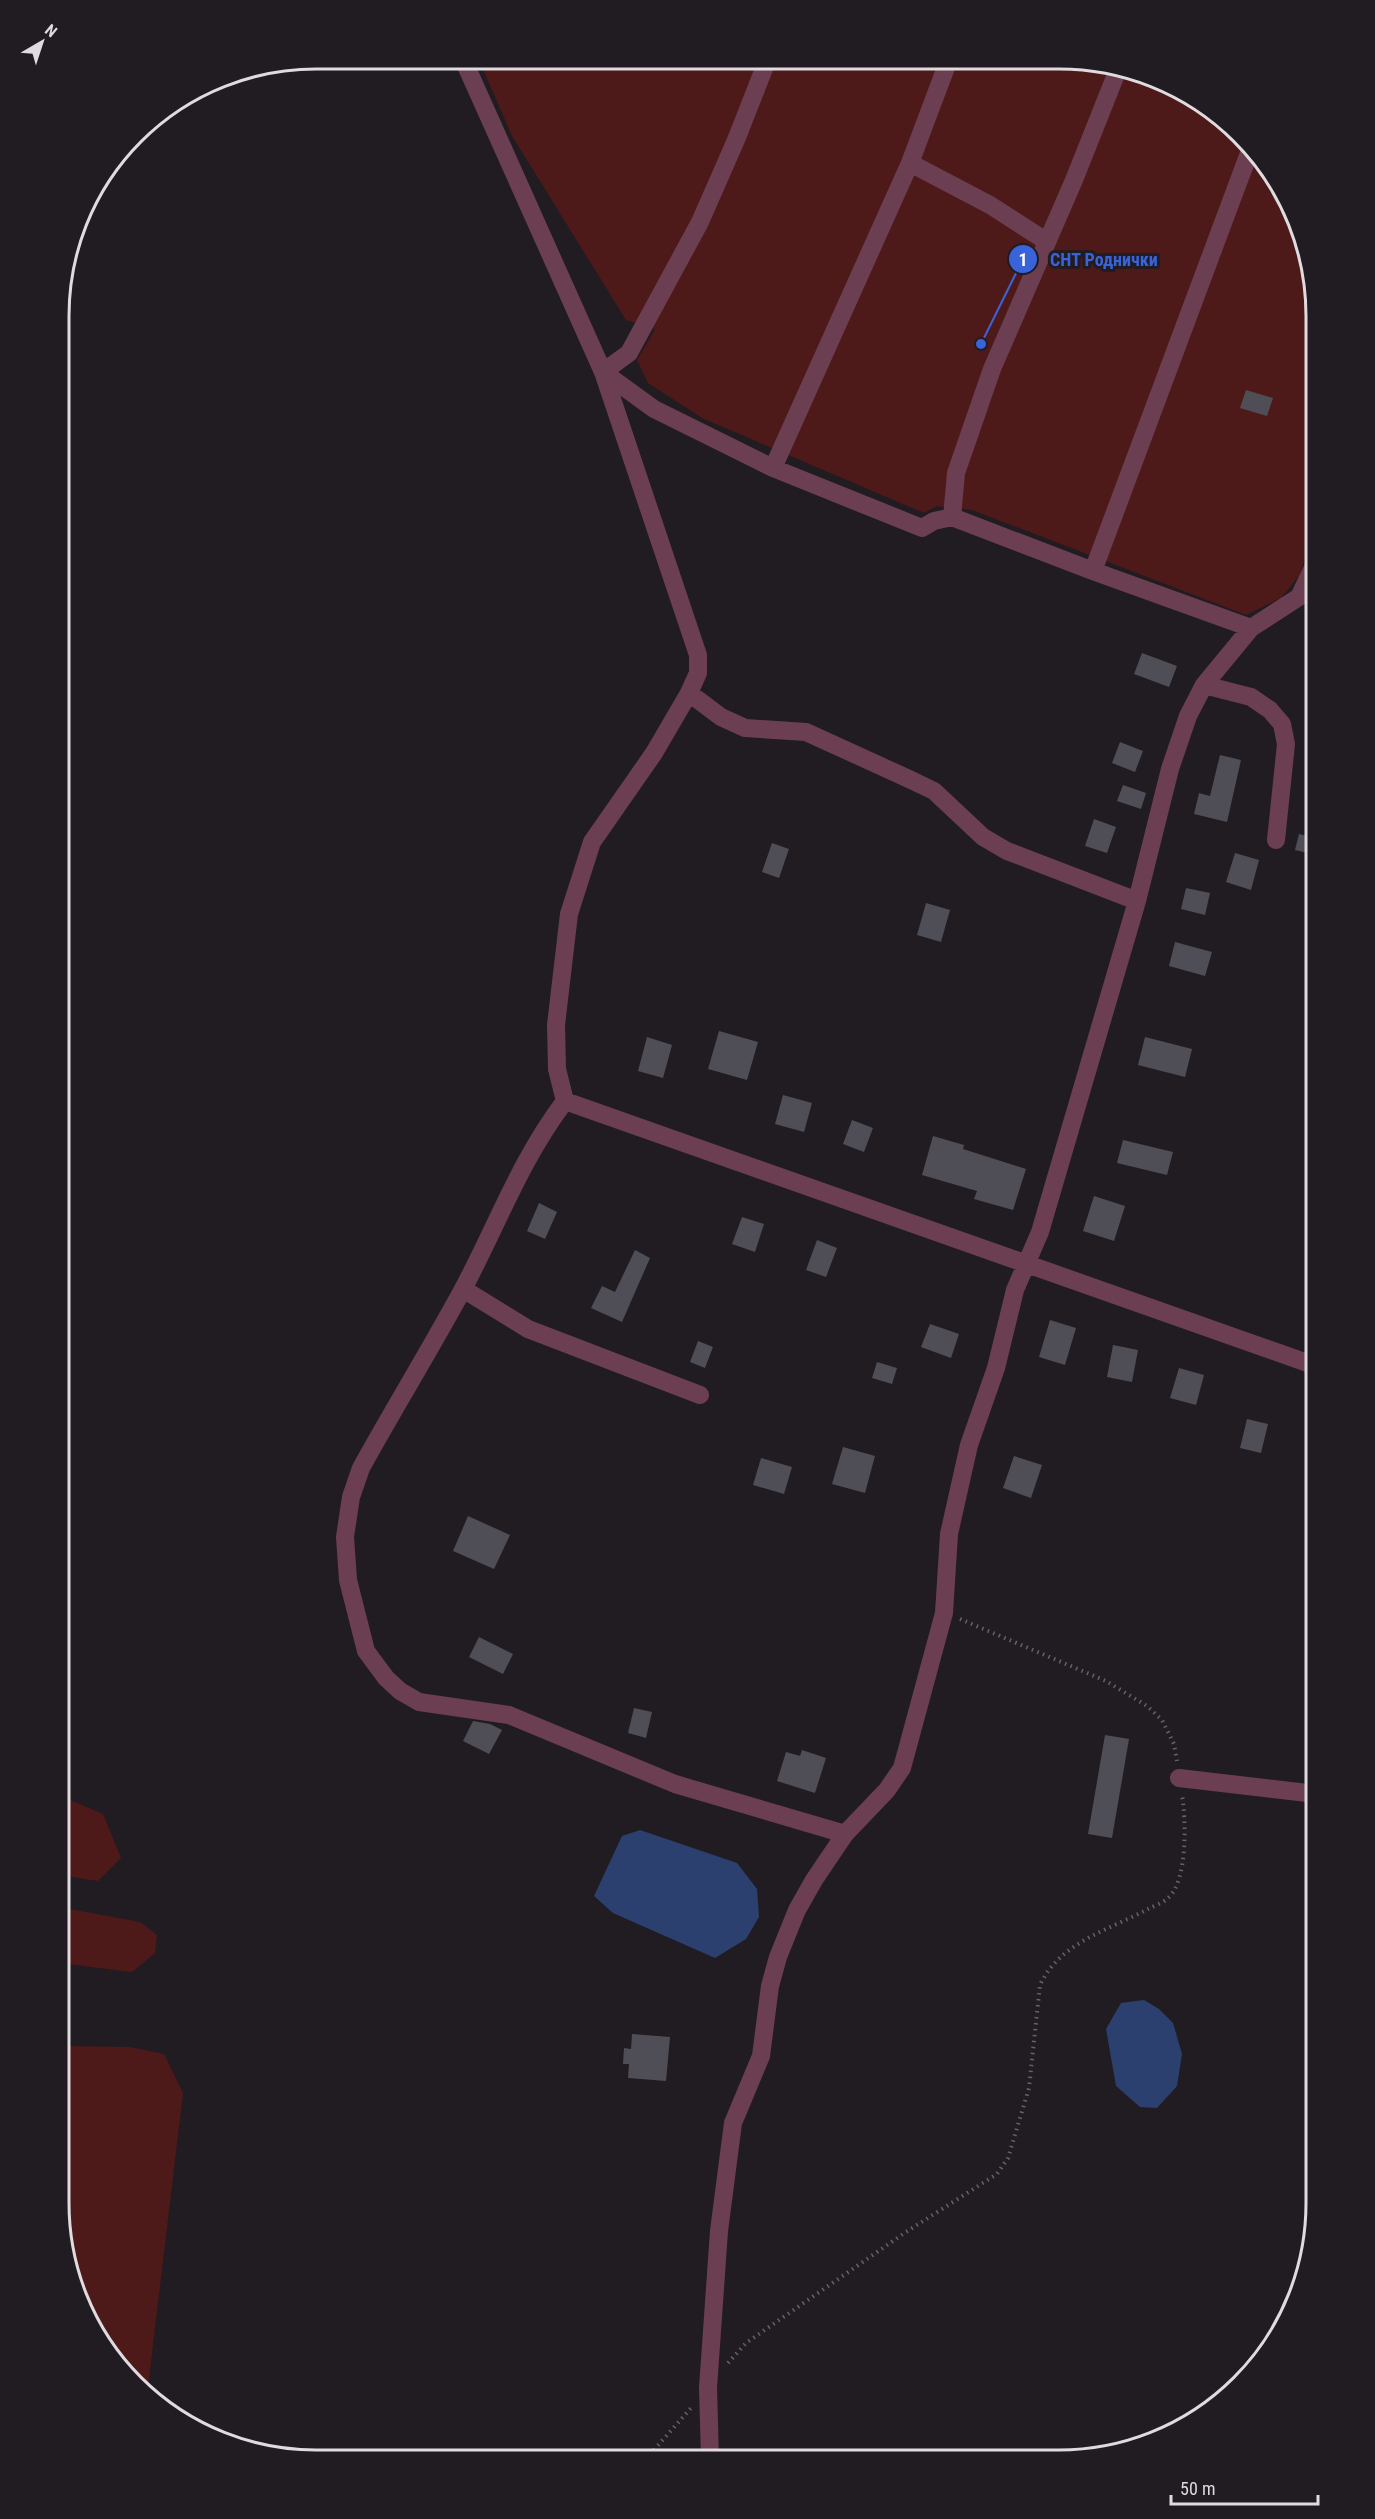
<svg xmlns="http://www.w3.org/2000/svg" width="1375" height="2519" font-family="'Roboto Condensed',sans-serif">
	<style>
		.green { fill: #4e1919 }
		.water { fill: #2b406f }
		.building { fill: #4f4e56 }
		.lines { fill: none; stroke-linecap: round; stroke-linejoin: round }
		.path { stroke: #676268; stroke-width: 4; stroke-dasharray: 1.5 4.5; stroke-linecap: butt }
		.minor { stroke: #6b3f51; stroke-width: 18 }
		.rim { fill: none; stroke: #dfdbdf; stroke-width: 3 }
		.leader { fill: none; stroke: #3a63d9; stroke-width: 2 }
		.callout-dot { fill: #3a63d9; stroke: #211c22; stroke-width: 2 }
		.mark-label { font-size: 18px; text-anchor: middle; font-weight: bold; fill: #fff }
		.callout-label { font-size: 18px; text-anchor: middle; font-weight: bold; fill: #3a63d9; stroke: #211c22; stroke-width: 6; stroke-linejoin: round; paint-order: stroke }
	</style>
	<rect width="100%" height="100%" fill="#211c22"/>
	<path class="green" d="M479,60L1109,63L1172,85L1228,122L1273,173L1303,233L1316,316V526L1299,576L1281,598L1246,615L972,510L937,506L924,513L702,418L648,383L637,360L655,329L626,320L512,136Z
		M59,1795L103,1814L121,1858L98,1881L59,1875Z
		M59,1907L140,1922L157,1935L155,1953L132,1972L59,1963Z
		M59,2046L130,2047L164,2054L183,2093L147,2395L102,2346L72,2286L59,2203Z"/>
	<path class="water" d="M640,1830L737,1863L757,1889L759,1917L746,1939L715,1958L613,1913L594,1896L622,1836Z
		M1144,2000L1159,2009L1173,2023L1182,2054L1177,2086L1157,2108L1140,2107L1116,2086L1106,2029L1121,2003Z"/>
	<path class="building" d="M1246,390L1273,398L1267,416L1240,408Z
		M1142,653L1177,666L1169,687L1134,674Z
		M1120,742L1143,751L1135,772L1112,763Z
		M1220,755L1241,760L1227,822L1194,814L1199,793L1210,796Z
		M1123,785L1146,793L1141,809L1117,801Z
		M1094,819L1116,827L1107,853L1085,846Z
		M1299,834L1316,838V855L1295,850Z
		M772,843L789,849L779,878L762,872Z
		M1235,853L1259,860L1251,890L1226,882Z
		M1186,888L1210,893L1205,915L1181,909Z
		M926,903L950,910L941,942L917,935Z
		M1175,942L1212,952L1205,976L1169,966Z
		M719,1031L758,1042L747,1080L708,1069Z
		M647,1037L672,1045L663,1078L638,1071Z
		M1145,1037L1192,1049L1185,1077L1138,1065Z
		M783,1095L812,1103L804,1132L775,1124Z
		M852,1120L873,1128L864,1152L843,1144Z
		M933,1136L964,1145L963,1149L1026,1169L1013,1210L974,1199L977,1191L922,1175Z
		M1123,1140L1173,1152L1167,1175L1117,1163Z
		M1094,1196L1125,1206L1114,1241L1083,1231Z
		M539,1203L557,1212L545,1239L527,1231Z
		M742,1217L764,1224L755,1252L732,1244Z
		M817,1240L837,1248L826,1277L806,1270Z
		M635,1250L650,1258L622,1322L591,1308L602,1286L615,1292Z
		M1050,1320L1076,1328L1065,1365L1039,1357Z
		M930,1324L959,1334L951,1358L921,1347Z
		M698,1341L713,1347L705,1368L690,1362Z
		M1113,1345L1138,1350L1132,1382L1107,1377Z
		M877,1362L897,1368L892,1384L872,1378Z
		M1179,1368L1204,1375L1196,1405L1170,1398Z
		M1247,1419L1268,1424L1261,1453L1240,1448Z
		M843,1447L875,1456L865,1493L832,1484Z
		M1014,1456L1042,1465L1031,1498L1003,1488Z
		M761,1458L792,1467L784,1494L753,1485Z
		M468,1516L510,1535L494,1569L453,1551Z
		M479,1637L513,1654L503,1674L469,1657Z
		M634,1708L652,1712L646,1738L628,1733Z
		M473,1721L490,1724L502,1730L489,1754L463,1741Z
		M1105,1735L1129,1739L1112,1838L1088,1834Z
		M802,1750L826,1758L815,1793L777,1781L786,1752L800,1756Z
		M632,2034L670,2037L666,2081L628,2078L629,2064H623L624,2048L631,2049Z"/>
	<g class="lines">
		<path class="path" d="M960,1619L1106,1681L1147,1706L1162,1720L1174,1744L1177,1761
			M728,2363L746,2343L906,2232L997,2174L1008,2158L1029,2088L1040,1985C1060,1942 1109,1930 1148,1909C1154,1906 1163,1903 1168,1898C1188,1881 1186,1819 1182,1795
			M646,2459L691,2408"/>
		<path class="minor" d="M463,59L603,372L698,655V673L689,693L654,753L592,842L569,914L556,1025L557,1069L565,1101
			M767,61L736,140L700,222L629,353L603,372L654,409L773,468L922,528L934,521L952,517L1093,571L1251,628L1299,597L1316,561
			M910,163L990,205L1046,241
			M773,468L910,163L948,62
			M952,517L956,473L992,369L1074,180L1119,67
			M1093,571L1251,148
			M1204,685L1251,697L1270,710L1282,724L1286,744L1276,840
			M689,693L721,717L745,728L806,732L909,779L934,791L983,837L1007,851L1137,901
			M565,1101C519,1162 498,1224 463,1289C430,1350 394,1408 361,1468L351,1497L345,1537L348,1580L366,1651L386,1678L400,1691L419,1702L509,1715L675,1784L845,1834
			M565,1101L1316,1366
			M463,1289L528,1329L700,1395
			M1179,1778L1316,1794
			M710,2459L708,2388L719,2231L733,2123L761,2056L770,1986L778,1957L797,1910L814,1880L845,1834L887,1790L902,1768L944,1613L949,1534L969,1445L996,1368L1015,1290L1040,1232L1137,901L1170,769L1188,716L1204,685L1251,628"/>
	</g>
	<path d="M0 0H1375V2519H0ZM316 69H1059A247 247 0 0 1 1306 316V2203A247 247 0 0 1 1059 2450H316A247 247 0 0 1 69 2203V316A247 247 0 0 1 316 69Z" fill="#211c22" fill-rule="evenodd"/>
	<path class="rim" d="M316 69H1059A247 247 0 0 1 1306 316V2203A247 247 0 0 1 1059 2450H316A247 247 0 0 1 69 2203V316A247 247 0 0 1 316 69Z"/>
	<path class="leader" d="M981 344L1023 259"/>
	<g class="callout-dot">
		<circle cx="981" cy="344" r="6"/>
		<circle cx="1023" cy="259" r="15"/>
	</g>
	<g class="mark-label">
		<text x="1023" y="266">1</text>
	</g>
	<g class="callout-label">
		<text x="1104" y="266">СНТ Роднички</text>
	</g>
	<g transform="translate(42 42) rotate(39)" stroke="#211c22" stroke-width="4.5" paint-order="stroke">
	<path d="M0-4.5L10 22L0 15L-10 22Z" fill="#dfdbdf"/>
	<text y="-9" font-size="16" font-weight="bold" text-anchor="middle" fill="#dfdbdf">N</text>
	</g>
	<path d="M1171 2495v9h147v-9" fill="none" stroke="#dfdbdf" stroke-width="3"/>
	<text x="1180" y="2495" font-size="18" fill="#dfdbdf" stroke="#211c22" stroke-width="4.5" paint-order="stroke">50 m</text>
</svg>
